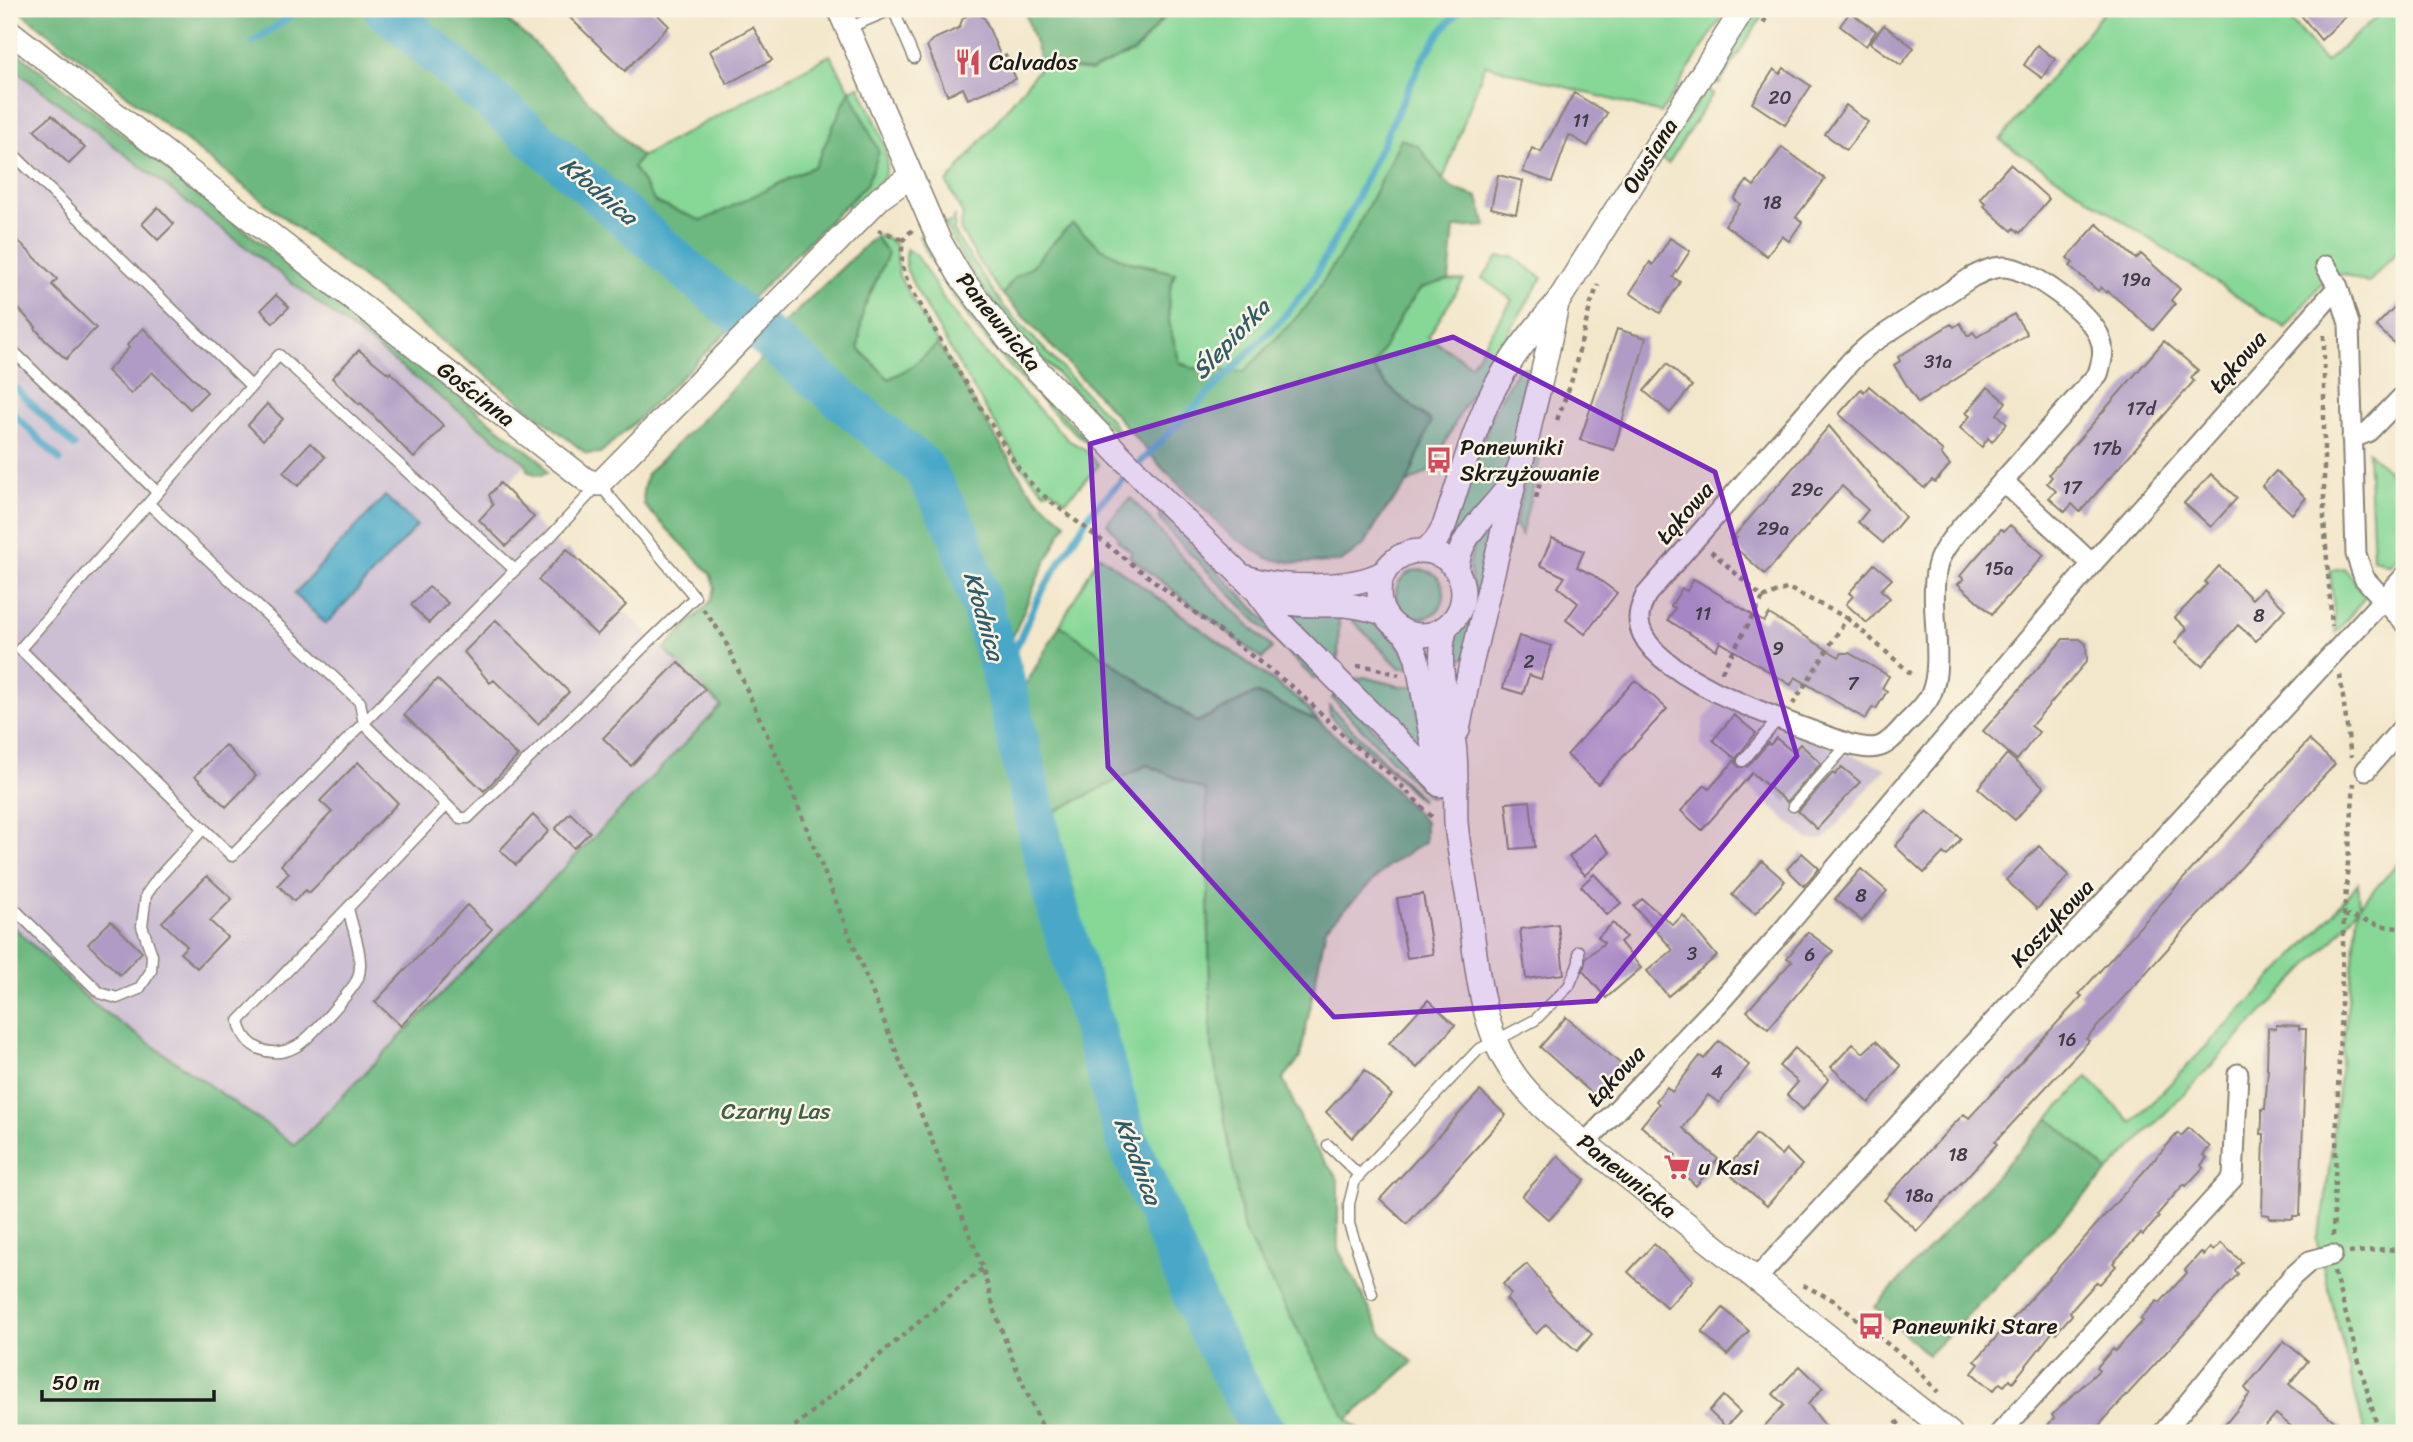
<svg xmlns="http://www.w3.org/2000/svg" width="2413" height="1442" font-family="Sriracha,sans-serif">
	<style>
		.industrial { fill: #ccbed3 }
		.green { fill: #87d797; stroke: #527a5a; stroke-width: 2 }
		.forest { fill: #6db880; stroke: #446a4e; stroke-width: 2 }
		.water { fill: #49a8c8; stroke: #326272; stroke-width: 2 }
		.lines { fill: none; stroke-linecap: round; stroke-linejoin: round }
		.stream { stroke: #49a8c8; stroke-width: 7 }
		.river { stroke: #49a8c8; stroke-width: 42 }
		.building { fill: #af9bc5 }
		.service-casing { stroke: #888274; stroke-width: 13 }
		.minor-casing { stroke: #888274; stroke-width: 23 }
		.tertiary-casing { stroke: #888274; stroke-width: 26 }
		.path { stroke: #888274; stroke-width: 4.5; stroke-dasharray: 5 5; stroke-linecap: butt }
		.service { stroke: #fff; stroke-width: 10 }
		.minor { stroke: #fff; stroke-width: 19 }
		.tertiary { stroke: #fff; stroke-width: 23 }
		.marked { fill: #7b2cbf; fill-opacity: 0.2; stroke: #7b2cbf; stroke-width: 5; stroke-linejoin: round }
		.labels { text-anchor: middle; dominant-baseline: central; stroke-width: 5; stroke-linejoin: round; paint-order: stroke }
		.number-label { font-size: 19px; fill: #413c46 }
		.poi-label { font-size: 23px; fill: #1c1c1c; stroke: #fcf5e5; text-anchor: start }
		.street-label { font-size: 23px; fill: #1c1c1c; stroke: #fcf5e5 }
		.park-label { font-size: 23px; fill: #415d47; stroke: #fcf5e5 }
		.water-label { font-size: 24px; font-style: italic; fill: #305b69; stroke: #fcf5e5 }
	</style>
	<rect width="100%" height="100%" fill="#fcf5e5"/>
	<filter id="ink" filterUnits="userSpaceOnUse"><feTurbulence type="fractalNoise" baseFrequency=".0143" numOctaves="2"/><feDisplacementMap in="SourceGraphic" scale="14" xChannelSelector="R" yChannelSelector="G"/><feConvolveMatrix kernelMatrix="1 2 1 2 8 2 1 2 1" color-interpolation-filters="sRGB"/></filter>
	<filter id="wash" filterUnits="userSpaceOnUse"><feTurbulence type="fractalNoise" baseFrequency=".00686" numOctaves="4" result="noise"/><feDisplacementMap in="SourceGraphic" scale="28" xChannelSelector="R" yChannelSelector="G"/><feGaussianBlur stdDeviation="1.57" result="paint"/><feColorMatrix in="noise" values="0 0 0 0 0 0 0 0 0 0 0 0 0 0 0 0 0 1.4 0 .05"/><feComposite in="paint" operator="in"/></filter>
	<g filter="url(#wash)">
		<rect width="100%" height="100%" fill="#f3e7cb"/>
		<path class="industrial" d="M9,65L526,463L503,491L721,705L294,1146L93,1004L9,922Z
			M1716,704L1886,768L1825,839L1809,840L1700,746L1704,719Z"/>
		<path class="green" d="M1171,9H1727L1661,113L1485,65L1443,180L1418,146L1355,232L1307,306L1244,373L1192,368L1180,363L1168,321L1169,290L1157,267L1126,261L1101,248L1073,224L1064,231L1032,266L1014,278L1003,295L981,265L960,229L963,215L947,183L1042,65L1091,71L1136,51Z
			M1757,9H1767L1719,84L1712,79Z
			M2106,9H2282L2325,62L2386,9H2404V245L2368,283L2343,274L2324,280L2285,328L2000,140Z
			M830,55L850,90L859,86C869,108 897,156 883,178C876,190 863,200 853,210L847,204L867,184L815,166L702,221L655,202L633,167L641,157Z
			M1705,90L1713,94L1668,164L1661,159Z
			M955,215L954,231L961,244L1004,307L1110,419L1120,433L1118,435C1055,371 984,307 945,224L953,221Z
			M883,235L896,245L899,276L938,344L910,368L888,379L858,348L863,310L888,254L875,236Z
			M923,235C964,320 1032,383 1097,450C1073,433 1054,413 1034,392C988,345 947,296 919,236Z
			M906,249L917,256L948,306L978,346L1068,440L1084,449L1099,465L1066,501L1052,490L1045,492L1023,469L962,370L913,284L906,268Z
			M1498,257H1513L1542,278L1461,411L1432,469L1407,484L1430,422C1411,403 1387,390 1373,367C1381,352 1409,296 1421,288C1433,281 1451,280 1464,280L1428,337L1471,365L1512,300L1482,278Z
			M1525,367L1532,371L1513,458L1493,496L1448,547L1446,545L1493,412L1518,368Z
			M1540,446L1543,447L1521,536L1515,522L1524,486Z
			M2368,451L2404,487V549L2389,565L2373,558Z
			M1131,498L1195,572L1272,648L1262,659L1129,556L1132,552L1117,540L1118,537L1107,523Z
			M1159,513L1324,679L1313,678L1177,540L1160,520Z
			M1498,515L1465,658L1447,662L1454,636L1471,608L1473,594L1469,564L1473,548Z
			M1099,555L1299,700L1320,722L1256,693L1197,722L1060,625Z
			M2344,568L2366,596L2336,633L2330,570Z
			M1396 594a24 24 0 1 1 48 0a24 24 0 1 1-48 0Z
			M1339,612L1338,662L1336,667L1292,621L1295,614Z
			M1351,612C1381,624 1397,638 1412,667L1400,668L1351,619Z
			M1364,677L1398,686H1415L1423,746L1421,748L1350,681Z
			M1338,692L1424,782L1433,797L1427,796L1332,698Z
			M1329,706L1421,798L1420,800L1389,769L1335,722L1330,715Z
			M1147,765L1206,791L1211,1040L1244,1231L1347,1420L1365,1433H1275L1265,1420L1214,1317L1134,1133L1054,812Z
			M2404,857V1433H2365L2316,1239L2324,1212L2359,907L2337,936L2108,1172L2049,1118L2087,1077L2132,1123L2320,929L2358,883L2360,905Z"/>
		<path class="forest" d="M17,9H372L734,325L629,428L600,453L587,454Z
			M402,9H493L534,43L641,157L633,167L655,202L702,221L815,166L850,90L879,152L867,184L745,305Z
			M1024,9H1171L1135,51L1091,71L1042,65Z
			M9,46L541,461L547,473L540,475L528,472L526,463L9,65Z
			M1401,139L1418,146L1443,180L1454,189L1478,197L1486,226L1454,228L1449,280L1421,288L1404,311L1373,367C1386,390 1411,403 1431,422L1407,484L1381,516L1365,544L1341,562L1296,563L1269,559L1230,535L1163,469L1106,404L1003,295L1014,278L1032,266L1064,231L1073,224L1101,248L1126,261L1175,273C1162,307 1170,330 1180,363L1192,368L1244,372L1307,306L1355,232Z
			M875,236L888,254L863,310L858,348L889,379L910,368L938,344L1025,484L1040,501L1066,523L1040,573L1005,655L964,524L917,449L775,332Z
			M771,349L916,472L951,535L997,679L1043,881L1119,1138L1198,1324L1260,1433H9V922L93,1004L295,1145L721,706L664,649L711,601L715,588L710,573L644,505L643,491L647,474Z
			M1060,625L1197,722L1256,693L1320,722L1385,780L1425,822V842L1388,866L1326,928L1300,1058L1283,1079L1311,1142L1338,1179V1249L1383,1335L1413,1362L1347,1420L1244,1231L1211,1040L1206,791L1147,765L1054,812L1019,696Z
			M2049,1118L2108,1172L1928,1355L1875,1307Z"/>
		<path class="water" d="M385,496L417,526L326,624L294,594Z"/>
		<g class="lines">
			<path class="stream" d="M253,42L301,9
				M9,382L74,446
				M9,409L60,460
				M1003,677L1038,598L1091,512L1282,319L1311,283L1350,212L1422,60L1439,34L1460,9"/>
			<path class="river" d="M385,9L702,283L923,467L958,531L992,640L1003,677L1054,896L1126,1137L1204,1321L1258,1423L1266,1433"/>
		</g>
		<g id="blocks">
			<path class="building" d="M561,9H652L669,26L625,71Z
				M2296,9H2354L2321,40Z
				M1850,12L1876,31L1866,46L1840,26Z
				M970,14L980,15L985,19L1001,57L1006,55L1016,79L968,99L963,88L947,95L927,46L932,40L959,28L963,18Z
				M1884,25L1914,48L1901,65L1870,43Z
				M753,27L772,60L727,84L710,51Z
				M2037,45L2055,59L2042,78L2024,65Z
				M1784,68L1811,86L1785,125L1752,103L1774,69L1780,74Z
				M1574,93L1607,113L1588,146L1569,135L1552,182L1523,172L1532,148L1541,152Z
				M1846,105L1868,122L1846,150L1825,134Z
				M52,115L85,148L69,164L34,130Z
				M1782,147L1825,179L1796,217L1802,222L1789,241L1782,236L1767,256L1725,225L1740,204L1734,199L1747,181L1754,186Z
				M2010,164L2049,199L2020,233L2014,228L2012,231L1998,219L1984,206L1986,204L1980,198Z
				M1498,175L1523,181L1516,214L1491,208Z
				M158,207L174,224L158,240L142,224Z
				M2097,224L2136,259L2141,254L2180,289L2171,300L2175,304L2153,330L2108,291L2107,293L2101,287L2098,291L2070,266L2073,263L2067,258Z
				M9,232L57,279L52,285L96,328L66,359L45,340L35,328L36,327L9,299Z
				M1670,238L1690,251L1673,277L1680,282L1660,313L1630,293L1650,262L1653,265Z
				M276,295L289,307L273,323L261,310Z
				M2404,297V352L2376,326Z
				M2014,314L2027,334L1918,403L1894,365L1900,361L1898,357L1951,324L1954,327L1960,323L1968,336L1973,332L1977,337Z
				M143,328L207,392L190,409L152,372L131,394L107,371L129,348L127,345Z
				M1617,329L1646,338L1614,450L1580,440Z
				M2164,341L2198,370L2191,378L2194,381L2080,512L2072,504L2065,512L2049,498L2056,491L2047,483L2052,477L2049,474Z
				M359,350L389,374L390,372L444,426L414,458L361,403L359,404L332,378Z
				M1667,364L1692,386L1670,413L1644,391Z
				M1869,386L1943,451L1941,454L1950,465L1935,482L1932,480L1924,488L1839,414L1861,389L1864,392Z
				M1988,387L2006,402L1997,414L2007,423L1992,442L1988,438L1982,447L1960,428L1970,416L1966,413Z
				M267,404L283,419L263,440L248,425Z
				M1829,426L1905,517L1883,543L1858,522L1868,510L1842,486L1765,574L1731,544L1737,538L1734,536Z
				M310,443L325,457L298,486L283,472Z
				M2276,471L2306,498L2292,514L2262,486Z
				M2211,474L2237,498L2211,527L2184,503Z
				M500,483L534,517L506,546L479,520L493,505L489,495Z
				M2010,525L2044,555L1992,614L1958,584L1964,579L1960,576L1972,562L2001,529L2004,531Z
				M1552,538L1584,551L1577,567L1593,575L1617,593L1585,634L1566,620L1578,603L1558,587L1565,577L1540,565Z
				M567,549L626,605L597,635L538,580Z
				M1874,564L1892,579L1881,590L1890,598L1867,623L1846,604L1853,596L1849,593Z
				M2219,566L2252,599L2263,588L2285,609L2256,641L2238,625L2202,666L2175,643L2187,629L2175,618L2207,584L2205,582Z
				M1694,579L1764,622L1769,614L1839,657L1842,653H1849L1889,676L1882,688L1887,691L1876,709L1873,707L1865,719L1795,677L1791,685L1720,642L1716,650L1668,620L1675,608L1671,606L1682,588L1687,591Z
				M429,587L448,603L429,623L411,605Z
				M496,620L569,692L538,724L494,680L490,683L464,652Z
				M1519,636L1552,646L1541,679L1529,675L1523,694L1503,688Z
				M2063,639H2080L2086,644L2087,661L2031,726L2039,732L2017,760L1983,731Z
				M678,662L705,689L631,766L603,738Z
				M437,679L518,756L484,791L404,715Z
				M1635,680L1667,709L1598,784L1567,755Z
				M1734,715L1756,733L1737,757L1736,763L1739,767L1748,766L1768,743L1770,745L1776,738L1793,752L1800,744L1821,763L1787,802L1752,773L1702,830L1681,811L1705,785L1709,789L1736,759L1713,740Z
				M2309,740L2335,764L2086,1039L2089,1041L1995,1142L1997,1144L1917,1231L1884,1200L1953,1125L1964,1114L1969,1118L2082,996L2079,994Z
				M225,745L256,776L226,807L195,776Z
				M2007,754L2044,787L2015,820L1978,788Z
				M358,762L398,803L309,893L306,890L294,901L278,885L289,873L281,865L332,812L320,801Z
				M1842,767L1860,782L1817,829L1798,811L1833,773L1835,775Z
				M1530,801L1535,847L1511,849L1506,803Z
				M1927,811L1961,839L1947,856L1943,853L1924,873L1895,846Z
				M570,813L590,832L574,848L555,829Z
				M533,815L549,831L516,865L500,850Z
				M1594,834L1610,852L1585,875L1569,857Z
				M2039,846L2069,876L2037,909L2006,880Z
				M1802,853L1819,868L1804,886L1787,869Z
				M1762,861L1785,881L1755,914L1732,895Z
				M1861,869L1887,891L1862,921L1835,899Z
				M1594,874L1621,903L1607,915L1581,886Z
				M207,876L232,899L210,921L227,937L197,968L180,953L187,946L162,922Z
				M1423,894L1433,954L1407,958L1397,898Z
				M1642,899L1673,925L1683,915L1717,956L1668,996L1647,971L1673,950L1634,906Z
				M467,905L492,929L401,1026L375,1002Z
				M111,921L142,952L120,975L88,944Z
				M1613,923L1626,937L1620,942L1641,968L1606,998L1583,971L1586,958L1604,943L1598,937Z
				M1558,924L1564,974L1526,979L1520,929Z
				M1808,932L1833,951L1768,1029L1747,1011L1792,961L1787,958Z
				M1428,1000L1455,1025L1417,1068L1389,1043Z
				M1566,1017L1622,1065L1595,1096L1540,1047Z
				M2276,1025L2299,1026V1029H2306L2300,1216H2293V1219L2270,1218L2269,1215L2262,1214L2264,1134H2261L2262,1121V1109H2265L2268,1069H2267L2268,1028L2276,1029Z
				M1719,1041L1749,1065L1719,1103L1708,1095L1683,1128L1718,1159L1696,1186L1673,1164L1677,1160L1674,1157L1676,1155L1641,1126L1659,1104L1656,1101L1667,1087L1672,1092L1700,1056L1704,1059Z
				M1876,1041L1901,1066L1869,1103L1831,1067L1853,1044L1863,1053Z
				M1795,1048L1829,1079L1803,1110L1787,1095L1798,1082L1779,1066Z
				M1365,1070L1392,1095L1352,1138L1326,1112Z
				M1480,1091L1506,1115L1407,1224L1380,1199Z
				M2189,1128L2210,1147L2203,1155L2207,1158L2201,1165L2203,1168L2186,1186L2184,1184L2157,1215L2159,1217L2143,1235L2141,1233L2113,1263L2116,1266L2100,1284L2097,1282L2084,1296L2070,1312L2072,1315L2056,1333L2054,1330L2013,1382L2010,1379L2004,1386L2000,1383L1993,1391L1972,1373L1979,1364L1975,1361L2178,1133L2181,1136Z
				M1756,1134L1781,1155L1786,1149L1802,1165L1767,1206L1725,1170Z
				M1558,1156L1585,1180L1549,1220L1522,1196Z
				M2221,1243L2242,1262L2235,1270L2238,1274L2092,1433H2058L2048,1425L2054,1418L2052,1415L2099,1370L2097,1367L2113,1349L2115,1351L2143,1321L2140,1319L2157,1301L2160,1303L2173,1288L2187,1273L2185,1270L2201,1252L2204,1255L2210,1248L2214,1251Z
				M1654,1244L1693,1280L1667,1308L1628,1272Z
				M1527,1264L1553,1297L1592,1334L1577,1351L1546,1324L1536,1334L1506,1299L1511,1294L1503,1284Z
				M1723,1308L1749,1331L1727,1355L1702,1332Z
				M2284,1341L2308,1361L2289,1384L2349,1433H2299L2276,1414L2259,1433H2218L2250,1394L2245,1388Z
				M1800,1366L1823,1388L1808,1404L1831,1433H1758L1784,1405L1773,1394Z
				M1723,1396L1740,1412L1726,1427L1709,1411Z"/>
		</g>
	</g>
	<g filter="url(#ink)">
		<use href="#blocks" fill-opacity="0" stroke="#888274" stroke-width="2"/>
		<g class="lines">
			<g class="service-casing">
				<path id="service" d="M893,9L914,58
					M848,28L893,9
					M9,150L251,386
					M9,347L158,493
					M149,504L360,702L364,724L460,818H468L695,597L599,484L550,537L515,570L232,856L20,649L279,355L515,570
					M1743,761L1779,718
					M1793,806L1848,744
					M9,904L100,993L117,998L139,989L151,971L152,955L142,926L146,895L158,878L204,828
					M348,908C352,928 365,958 358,978C353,990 308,1040 297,1046C272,1060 244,1049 239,1021L447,805
					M1328,1145L1359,1175
					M1372,1294L1349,1224V1204L1355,1180L1478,1050L1535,1020L1569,986L1579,962V951"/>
			</g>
			<g class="minor-casing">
				<path id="minor" d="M2326,266L2338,287L2349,324L2356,554L2364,578L2404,622
					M2352,438L2368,432L2404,395
					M2003,481C1986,501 1948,537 1939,560C1926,597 1946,659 1931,694C1926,706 1912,717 1903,727C1883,750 1876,751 1848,744C1798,725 1654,681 1640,627C1637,615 1641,606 1646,595L1852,360L1870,344L1972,277C1982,272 1992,267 2003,267C2028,266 2092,314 2100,338C2105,351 2102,361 2098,374L2003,481L2092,564
					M2366,770L2404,726
					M1585,1143L1718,1004L1774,941L2092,564L2338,287
					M1756,1279L2404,577
					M2000,1433L2233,1178L2238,1074
					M2163,1433L2292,1277L2310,1261L2332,1255"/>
			</g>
			<g class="tertiary-casing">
				<path id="tertiary" d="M839,9L939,240L960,276L1011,343L1155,491L1257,591C1285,609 1314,604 1345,605C1358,606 1370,609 1383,613
					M9,31L586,480L599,484L880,198L911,176
					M1379 593a42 42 0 1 1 84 0a42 42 0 1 1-84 0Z
					M1424,551L1435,542L1444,526C1459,484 1470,439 1489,399C1506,363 1531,332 1557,303L1743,9
					M1457,572C1456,533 1497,509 1515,477C1524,460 1527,438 1531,420C1541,381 1550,342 1557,303
					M1246,577C1280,589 1353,590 1384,572
					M1259,594L1281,623L1440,783
					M1446,627C1433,668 1452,712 1455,753C1457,776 1455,799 1456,822C1458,850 1465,878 1469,906C1475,951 1478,998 1495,1040C1513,1085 1549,1114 1585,1143L1950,1433
					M1404,632L1411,643L1417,659L1440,785
					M1458,730L1470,669L1513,488"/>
			</g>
			<path class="path" d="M1763,23L1772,9
				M878,230L903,240
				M912,230L903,240L902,249V265L908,283L961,376L1019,469L1034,487L1050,501L1300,693L1349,741L1390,774L1433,818
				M2324,335V520L2332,626
				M1557,420L1571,383L1591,303L1598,285
				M1536,498L1541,479
				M1711,551L1763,598L1721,673
				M1763,598L1788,588L1847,618L1793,704
				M703,609L723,636L788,782L983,1268C996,1325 1021,1380 1045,1433
				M1847,618L1915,677
				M1357,666L1370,667L1399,675
				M2340,675L2351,757
				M2344,915L2384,926L2404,929
				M2333,1236L2344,915L2354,783
				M2349,1253L2386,1249L2404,1251
				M2334,1272L2379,1433
				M1803,1285L1833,1300L1910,1362L1938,1392
				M1896,1421L1907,1433
				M787,1433L983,1268
				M2400,1433L2404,1428"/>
			<use href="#service" class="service"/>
			<use href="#minor" class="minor"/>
			<use href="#tertiary" class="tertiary"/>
		</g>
	</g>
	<path class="marked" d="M1453,337L1715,472L1797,756L1596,1001L1334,1017L1108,767L1090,444Z"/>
	<defs>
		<g id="restaurant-bare" transform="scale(2.1)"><path d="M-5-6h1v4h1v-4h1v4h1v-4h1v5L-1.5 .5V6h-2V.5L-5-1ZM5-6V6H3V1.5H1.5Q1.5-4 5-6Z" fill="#d1495b" stroke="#fcf5e5" stroke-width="2.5" paint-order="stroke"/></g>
		<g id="bus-bare" transform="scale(2.1)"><path d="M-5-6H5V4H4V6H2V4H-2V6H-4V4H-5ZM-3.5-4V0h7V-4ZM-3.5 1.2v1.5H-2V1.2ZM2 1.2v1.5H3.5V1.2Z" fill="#d1495b" stroke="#fcf5e5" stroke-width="2.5" paint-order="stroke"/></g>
		<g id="supermarket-bare" transform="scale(2.1)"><path d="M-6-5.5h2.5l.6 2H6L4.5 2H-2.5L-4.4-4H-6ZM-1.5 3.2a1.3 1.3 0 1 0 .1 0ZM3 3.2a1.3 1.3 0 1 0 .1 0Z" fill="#d1495b" stroke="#fcf5e5" stroke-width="2.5" paint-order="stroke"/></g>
	</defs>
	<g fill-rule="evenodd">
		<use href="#restaurant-bare" x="968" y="62"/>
		<use href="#bus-bare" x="1439" y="460"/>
		<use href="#supermarket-bare" x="1677" y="1167"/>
		<use href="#bus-bare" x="1871" y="1326"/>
	</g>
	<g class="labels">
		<g class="number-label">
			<text x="1780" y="97">20</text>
			<text x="1581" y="120">11</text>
			<text x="1772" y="202">18</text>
			<text x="2136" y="279">19a</text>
			<text x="1938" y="361">31a</text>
			<text x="2141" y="408">17d</text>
			<text x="2107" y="448">17b</text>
			<text x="2072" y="487">17</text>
			<text x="1807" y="489">29c</text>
			<text x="1773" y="528">29a</text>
			<text x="1999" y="568">15a</text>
			<text x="1703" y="613">11</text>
			<text x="2259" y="615">8</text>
			<text x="1778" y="648">9</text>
			<text x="1529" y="661">2</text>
			<text x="1853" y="683">7</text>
			<text x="1861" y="895">8</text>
			<text x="1692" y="953">3</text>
			<text x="1810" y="954">6</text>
			<text x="2067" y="1039">16</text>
			<text x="1717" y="1071">4</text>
			<text x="1958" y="1154">18</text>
			<text x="1919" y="1195">18a</text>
		</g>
		<g class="poi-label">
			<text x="989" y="62">Calvados</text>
			<text x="1460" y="447">Panewniki<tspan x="1460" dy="26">Skrzyżowanie</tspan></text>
			<text x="1698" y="1167">u Kasi</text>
			<text x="1892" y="1326">Panewniki Stare</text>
		</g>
		<g class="street-label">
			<text transform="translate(1650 156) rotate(-58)">Owsiana</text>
			<text transform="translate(999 322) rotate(51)">Panewnicka</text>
			<text transform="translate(2238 362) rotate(-49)">Łąkowa</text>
			<text transform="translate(476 394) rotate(38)">Gościnna</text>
			<text transform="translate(1685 513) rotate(-49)">Łąkowa</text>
			<text transform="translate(2052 923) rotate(-47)">Koszykowa</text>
			<text transform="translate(1616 1076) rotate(-47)">Łąkowa</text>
			<text transform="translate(1627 1176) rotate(39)">Panewnicka</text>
		</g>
		<g class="park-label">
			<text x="776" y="1111">Czarny Las</text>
		</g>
		<g class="water-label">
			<text transform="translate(599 191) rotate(40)">Kłodnica</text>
			<text transform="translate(1231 339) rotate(-46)">Ślepiotka</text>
			<text transform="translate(984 616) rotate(74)">Kłodnica</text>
			<text transform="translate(1138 1161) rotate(69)">Kłodnica</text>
		</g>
	</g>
	<rect width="2413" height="1442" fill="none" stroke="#fcf5e5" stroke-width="35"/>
	<path d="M42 1390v10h172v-10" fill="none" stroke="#1c1c1c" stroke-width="3.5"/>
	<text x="52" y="1390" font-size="21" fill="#1c1c1c" stroke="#fcf5e5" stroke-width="5" paint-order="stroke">50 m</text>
</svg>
